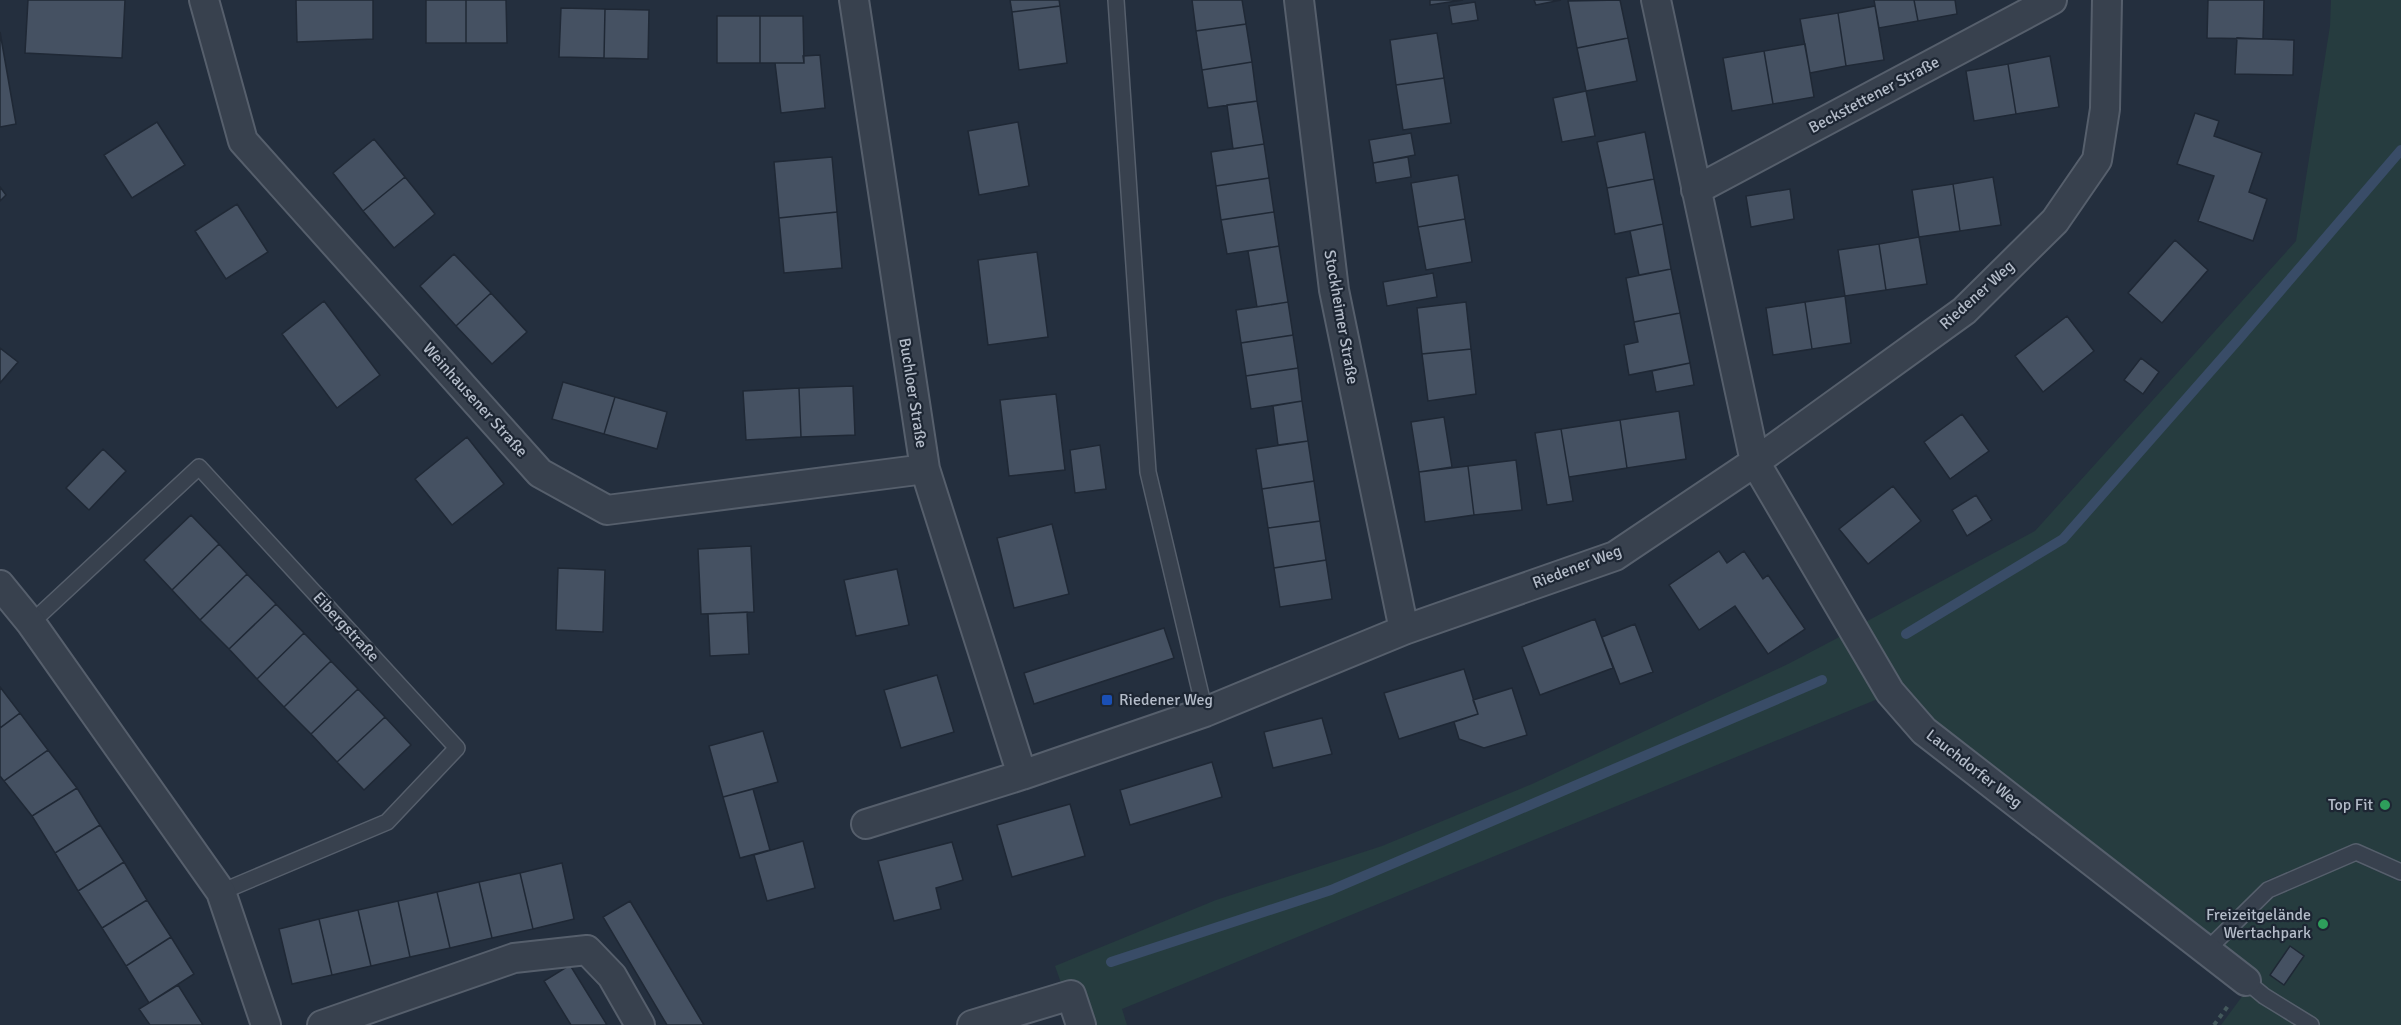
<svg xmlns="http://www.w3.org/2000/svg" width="2401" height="1025" font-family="Signika,sans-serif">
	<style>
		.green { fill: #263c3f }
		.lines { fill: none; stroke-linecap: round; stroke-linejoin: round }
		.stream { stroke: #394c67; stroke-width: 10 }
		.building { fill: #455162; stroke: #1f2835; stroke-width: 1.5 }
		.service-casing { stroke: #565f6c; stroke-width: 18 }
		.minor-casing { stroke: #565f6c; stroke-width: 32 }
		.path { stroke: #44595c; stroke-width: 4; stroke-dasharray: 4.5 4.5; stroke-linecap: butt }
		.service { stroke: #38414e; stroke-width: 15 }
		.minor { stroke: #38414e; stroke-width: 28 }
		.transit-dot { fill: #1a4fb4; stroke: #1d2633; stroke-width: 2 }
		.leisure-dot { fill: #2e9e5b; stroke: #1d2633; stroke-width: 2 }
		.labels { text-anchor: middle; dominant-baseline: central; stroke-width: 4.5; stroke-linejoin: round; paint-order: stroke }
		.street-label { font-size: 16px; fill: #b4bcc9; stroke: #1d2633 }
		.poi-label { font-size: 16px; fill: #b4bcc9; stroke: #1d2633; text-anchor: end }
	</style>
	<rect width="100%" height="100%" fill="#242f3e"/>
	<path class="green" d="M2331,0H2401V867L2356,845L2267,880L2206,940L1929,726L1858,626L2035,531L2296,241L2330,26Z
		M1845,634L1885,696L1122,1009L1127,1025H1090L1077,980L1061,983L1055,966L1216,900L1382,846L1532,784L1790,663Z
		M2354,861L2401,882V1025H2221L2255,979L2218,950L2273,898Z"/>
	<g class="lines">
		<path class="stream" d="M1906,634L2063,539L2238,340L2401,150
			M1111,962L1331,890L1822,680"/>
	</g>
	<path class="building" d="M28,0H125L122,58L25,53Z
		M296,0H373V39L297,42Z
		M426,0H466V43H426Z
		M466,0H506L507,43H466Z
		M1010,0H1059L1060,6L1012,12Z
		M1192,0H1242L1246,24L1196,31Z
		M1430,0H1463L1430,5Z
		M1534,0H1561L1536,5Z
		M1620,0L1628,38L1577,48L1568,1Z
		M1874,0H1914L1918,21L1879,28Z
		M1914,0H1955L1957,14L1918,21Z
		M2208,0H2264L2263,39L2207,38Z
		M1475,2L1478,20L1452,24L1449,6Z
		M1060,6L1067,63L1019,70L1012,12Z
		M1875,6L1884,60L1846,66L1838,13Z
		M561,8L605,9L604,58L559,57Z
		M605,9L649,10L648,59L604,58Z
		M1838,13L1846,66L1810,73L1800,19Z
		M717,16H760V63H717Z
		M760,16H803L804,63H760Z
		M1246,24L1252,62L1202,70L1196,31Z
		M0,32L16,124L0,127Z
		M1437,33L1444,78L1396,85L1390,40Z
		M1628,38L1637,81L1586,91L1577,48Z
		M2237,38L2294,40L2293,75L2235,74Z
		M1805,44L1814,97L1773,104L1764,51Z
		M1764,51L1773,104L1732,111L1723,58Z
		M820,55L825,108L781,113L775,63H804L803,56Z
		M2050,56L2059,107L2016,114L2008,64Z
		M1252,62L1257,101L1208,108L1202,70Z
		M2008,64L2016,114L1974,121L1966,71Z
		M1444,78L1451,123L1403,130L1396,85Z
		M1586,91L1595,136L1562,142L1553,98Z
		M1257,101L1264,144L1233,149L1227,105Z
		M2195,113L2219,121L2214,136L2262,153L2249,192L2267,199L2253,241L2198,221L2214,176L2177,164Z
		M157,122L185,165L132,198L104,155Z
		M1018,122L1029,186L979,195L968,131Z
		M1645,132L1654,179L1607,188L1597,142Z
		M1411,133L1415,155L1373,163L1369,140Z
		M374,139L405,177L363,211L333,173Z
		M1264,144L1269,178L1216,186L1211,152Z
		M832,157L837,212L779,218L774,162Z
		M1408,157L1411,177L1376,183L1373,163Z
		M1458,175L1465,219L1418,227L1411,183Z
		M405,177L435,214L394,248L363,211Z
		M1993,177L2001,225L1960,231L1953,184Z
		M1269,178L1274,212L1221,220L1216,186Z
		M1654,179L1663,224L1615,234L1607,188Z
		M1953,184L1960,231L1919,237L1912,190Z
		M0,187L6,195L0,201Z
		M1790,189L1794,219L1751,227L1746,196Z
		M237,204L268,252L226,279L195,231Z
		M837,212L842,268L784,273L779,218Z
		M1274,212L1279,246L1227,254L1221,220Z
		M1465,219L1472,262L1426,270L1418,227Z
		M1663,224L1671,269L1639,275L1630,231Z
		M1919,237L1927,284L1886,290L1879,244Z
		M2175,240L2208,270L2162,323L2128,293Z
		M1879,244L1886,290L1845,296L1838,250Z
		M1279,246L1288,302L1257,307L1248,251Z
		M1037,252L1048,337L988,345L978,260Z
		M454,254L491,293L456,326L420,286Z
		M1671,269L1680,313L1634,322L1626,278Z
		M1433,273L1437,297L1387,306L1383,282Z
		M491,293L527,332L492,364L456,326Z
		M1845,296L1851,343L1812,349L1805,302Z
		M324,301L380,375L337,408L282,334Z
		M1288,302L1293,335L1241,343L1236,310Z
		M1466,302L1471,349L1422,354L1417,308Z
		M1805,302L1812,349L1773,355L1766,308Z
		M1680,313L1690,363L1629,375L1624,345L1638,342L1634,322Z
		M2067,316L2094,351L2043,392L2015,356Z
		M1293,335L1298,368L1246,376L1241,343Z
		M0,348L18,362L0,383Z
		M1471,349L1476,394L1428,401L1422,354Z
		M2141,358L2159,372L2143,394L2124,380Z
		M1690,363L1694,385L1656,392L1652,371Z
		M1298,368L1302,401L1251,409L1246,376Z
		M563,382L615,397L604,434L552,419Z
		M853,386L855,435L801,437L799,388Z
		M799,388L801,437L746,440L743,391Z
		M1056,394L1065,470L1009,476L1000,400Z
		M615,397L667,412L657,449L604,434Z
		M1302,401L1308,441L1278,445L1273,406Z
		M1679,411L1686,459L1627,468L1620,420Z
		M1962,414L1989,451L1950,479L1924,442Z
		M1444,417L1452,467L1419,472L1411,422Z
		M1620,420L1627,468L1569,477L1561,429Z
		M1561,429L1573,501L1547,505L1535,433Z
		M467,437L504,484L452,525L415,479Z
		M1308,441L1314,481L1262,489L1256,449Z
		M1100,445L1106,489L1075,493L1070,450Z
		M103,449L126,471L89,510L66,488Z
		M1516,460L1522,510L1474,515L1468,466Z
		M1468,466L1474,515L1425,522L1419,472Z
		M1314,481L1320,521L1268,528L1262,489Z
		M1893,486L1921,521L1868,564L1839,529Z
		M1976,495L1992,520L1967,536L1952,510Z
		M191,515L219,544L172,590L144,560Z
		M1320,521L1326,560L1274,568L1268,528Z
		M1052,524L1069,594L1014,608L997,538Z
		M219,544L247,574L200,620L172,590Z
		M751,546L754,612L701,614L698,549Z
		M1719,551L1727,563L1744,551L1763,579L1768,575L1805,629L1768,654L1735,606L1699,630L1669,585Z
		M1326,560L1332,599L1280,607L1274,568Z
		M558,568L605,570L603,632L556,630Z
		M897,569L909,625L856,636L844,580Z
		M247,574L276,604L229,649L200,620Z
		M276,604L304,633L257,679L229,649Z
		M747,612L749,654L710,656L708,614Z
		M1595,619L1613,668L1540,695L1522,647Z
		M1635,624L1653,672L1620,684L1602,637Z
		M1164,628L1174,658L1034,704L1024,673Z
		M304,633L331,661L284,707L257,679Z
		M331,661L358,689L311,734L284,707Z
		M1464,669L1478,714L1399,739L1384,693Z
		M937,675L954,732L901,748L884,690Z
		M0,687L20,713L0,728Z
		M1512,688L1527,735L1484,748L1459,739L1454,722L1478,714L1473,700Z
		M358,689L385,717L337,762L311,734Z
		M20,713L48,750L4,781L0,776V728Z
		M385,717L411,745L364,790L337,762Z
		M1322,718L1332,754L1273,768L1264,732Z
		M763,731L778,782L723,797L709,746Z
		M48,750L77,788L32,816L4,781Z
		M1212,762L1222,797L1130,825L1120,790Z
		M77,788L100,825L55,853L32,816Z
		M753,789L770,850L740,858L723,797Z
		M1070,804L1085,856L1012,877L997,825Z
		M100,825L124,862L78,891L55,853Z
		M803,841L815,888L767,901L754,855Z
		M952,842L963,880L936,888L941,909L894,921L878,861Z
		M124,862L147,900L102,928L78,891Z
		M562,863L574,919L533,929L520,873Z
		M520,873L533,929L492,938L479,882Z
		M479,882L492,938L450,948L437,892Z
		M437,892L450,948L410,957L398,901Z
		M147,900L171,937L126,966L102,928Z
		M398,901L410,957L371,966L358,910Z
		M630,901L704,1025H667L603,917Z
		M358,910L371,966L332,975L319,919Z
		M319,919L332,975L292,984L279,929Z
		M171,937L194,974L149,1003L126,966Z
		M2290,946L2304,956L2284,985L2270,975Z
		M570,965L607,1025H571L544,981Z
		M178,985L203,1025H150L139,1009Z"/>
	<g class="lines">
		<g class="service-casing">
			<path id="service" d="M1116,0L1148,472L1205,712
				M31,623L199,467L457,748L387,822L221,892
				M2207,950L2268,890L2356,852L2401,872
				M2246,981L2264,996L2311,1025"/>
		</g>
		<g class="minor-casing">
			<path id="minor" d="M204,0L243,141L540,473L607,510L925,469
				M854,0L925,469L1022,775
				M1299,0L1334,290L1404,630
				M1656,0L1755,462L1890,692L1924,731L2246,981
				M1696,190L2052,0
				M0,585L31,623L221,892L266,1025
				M866,824L1022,775L1205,712L1404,630L1615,556L1755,462L1964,311L2055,221L2097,160L2105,109L2107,0
				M322,1025L514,958L587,950L612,976L640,1025
				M972,1025L1071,995L1081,1025"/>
		</g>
		<path class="path" d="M2214,1025L2228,1006"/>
		<use href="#service" class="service"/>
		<use href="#minor" class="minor"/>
	</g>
	<rect class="transit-dot" x="1101" y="694" width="12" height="12" rx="3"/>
	<g class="leisure-dot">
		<circle cx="2385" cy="805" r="6"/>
		<circle cx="2323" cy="924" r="6"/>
	</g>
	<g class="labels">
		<g class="street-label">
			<text transform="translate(1874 95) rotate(-28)">Beckstettener Straße</text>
			<text transform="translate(1977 295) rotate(-42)">Riedener Weg</text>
			<text transform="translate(1341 317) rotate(80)">Stockheimer Straße</text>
			<text transform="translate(913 393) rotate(81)">Buchloer Straße</text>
			<text transform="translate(475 400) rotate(48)">Weinhausener Straße</text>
			<text transform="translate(1577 567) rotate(-21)">Riedener Weg</text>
			<text transform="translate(346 627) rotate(47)">Eibergstraße</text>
			<text transform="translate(1974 769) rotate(38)">Lauchdorfer Weg</text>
		</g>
		<g class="poi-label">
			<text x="1119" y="700" text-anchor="start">Riedener Weg</text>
			<text x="2373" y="805">Top Fit</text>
			<text x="2311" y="915">Freizeitgelände<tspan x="2311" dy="18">Wertachpark</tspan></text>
		</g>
	</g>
</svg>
